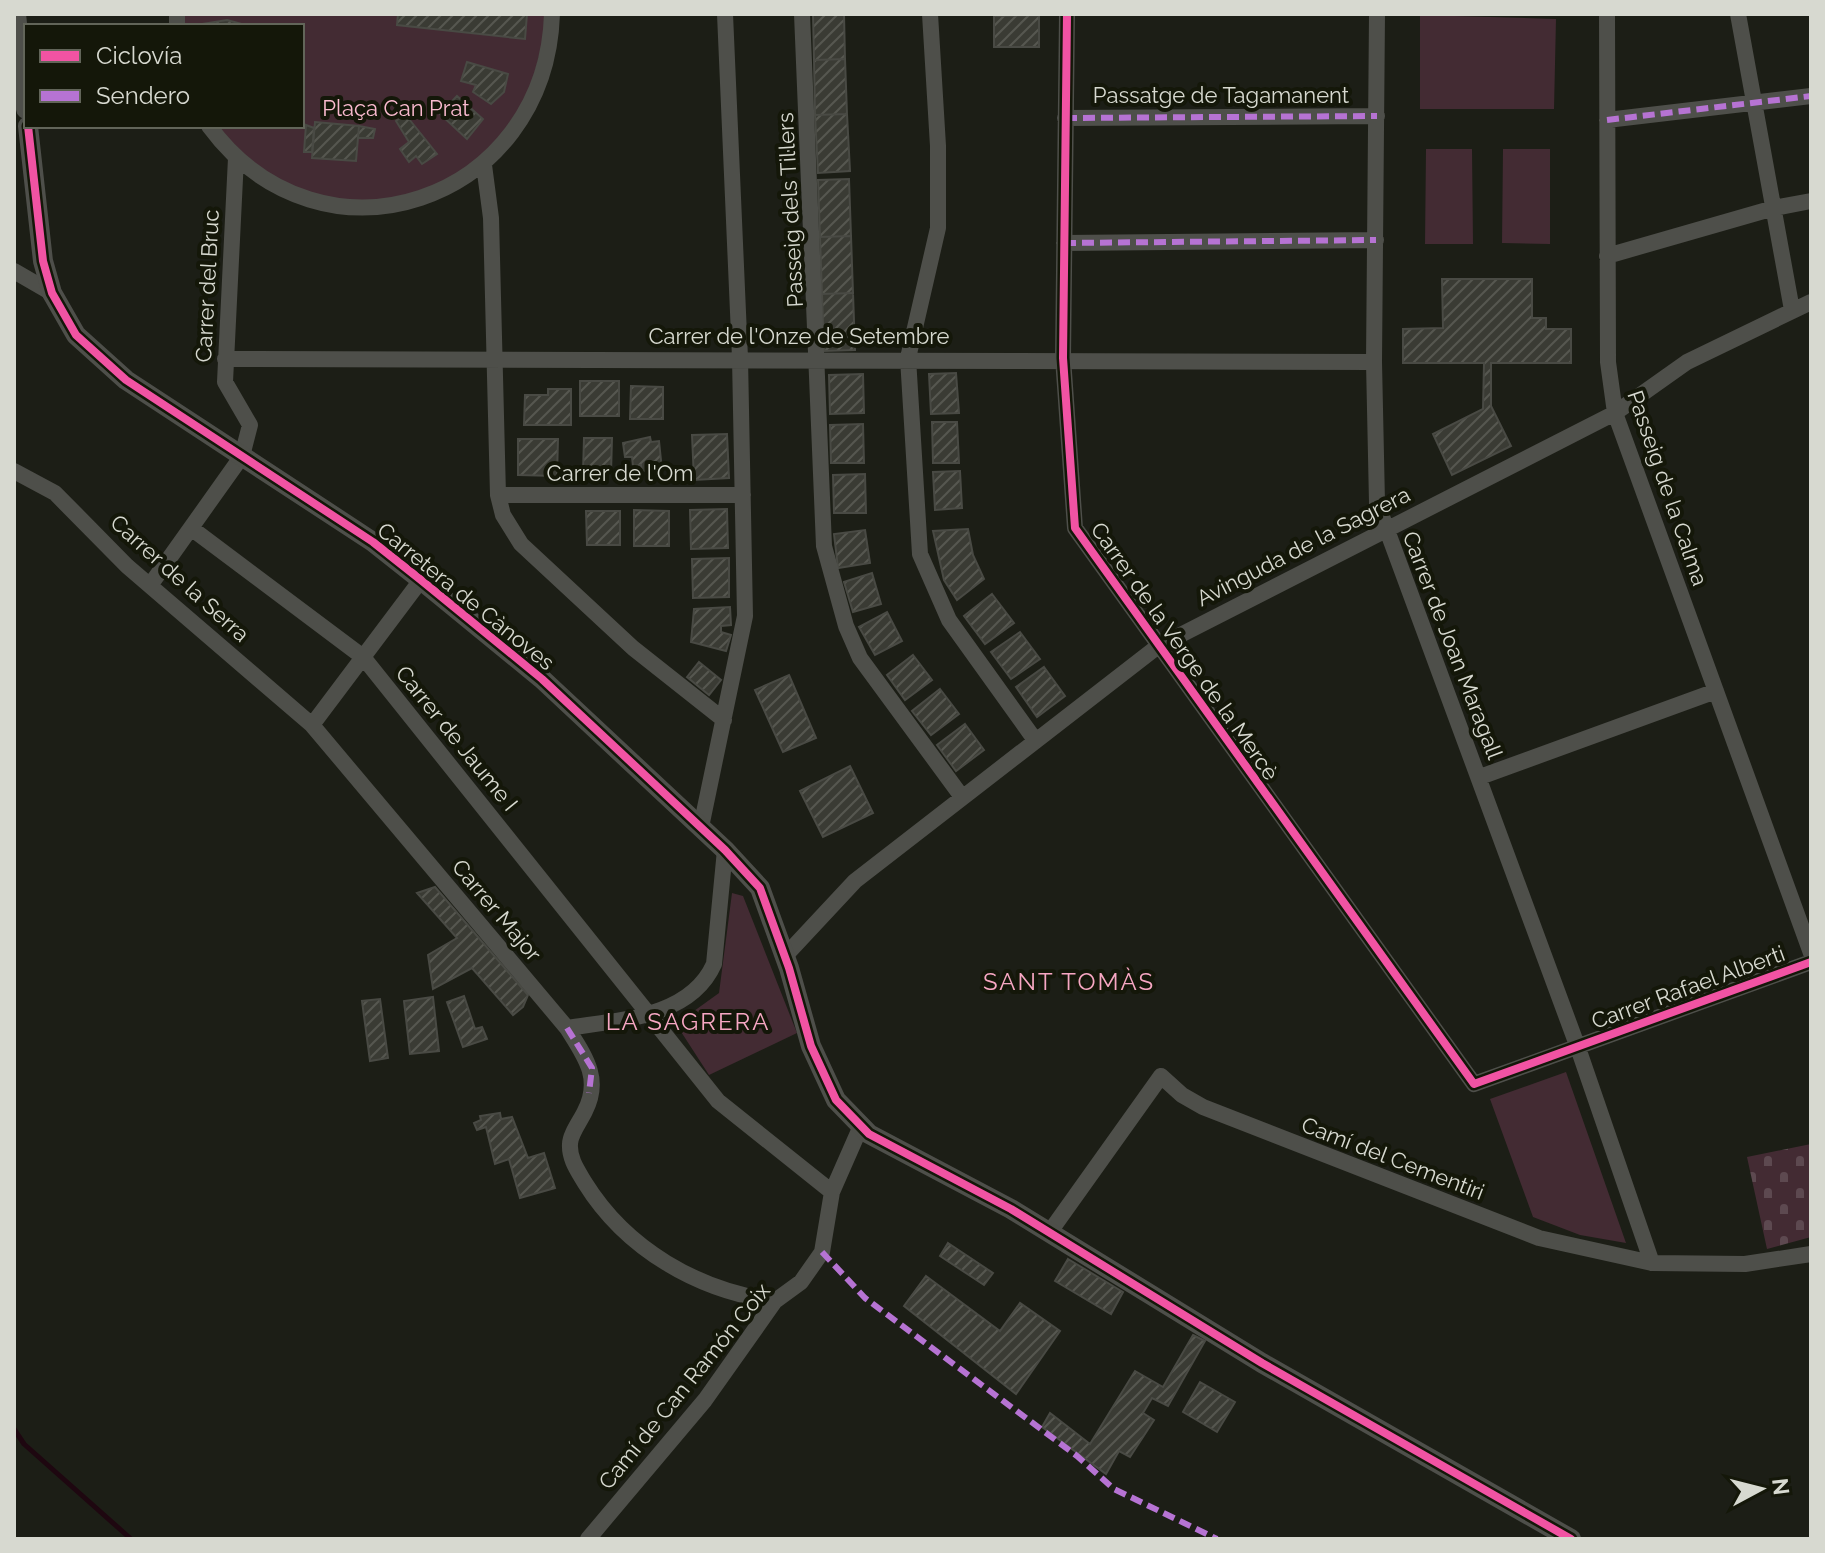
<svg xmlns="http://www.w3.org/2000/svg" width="1825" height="1553" font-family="Raleway,sans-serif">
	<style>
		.cemetery { fill: url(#cemetery-stones) }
		.green { fill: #432b33 }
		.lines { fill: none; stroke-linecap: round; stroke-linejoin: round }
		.stream { stroke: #1e0710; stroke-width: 5 }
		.building { fill: url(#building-hatch); stroke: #494a44; stroke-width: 2 }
		.minor { stroke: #4e4f4a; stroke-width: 16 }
		.tertiary { stroke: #4e4f4a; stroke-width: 20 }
		.quiet { stroke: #b673d3; stroke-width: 6; stroke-dasharray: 12 6; stroke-linecap: butt }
		.cycleway-casing { stroke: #141709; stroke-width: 13 }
		.cycleway { stroke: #f153a3; stroke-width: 8 }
		.labels { text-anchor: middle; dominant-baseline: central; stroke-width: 8; stroke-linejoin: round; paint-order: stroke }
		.street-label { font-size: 22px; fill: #d7d9d0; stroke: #141709 }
		.park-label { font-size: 22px; fill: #fabacf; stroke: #141709 }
		.neighbourhood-label { font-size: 24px; letter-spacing: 2px; fill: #f7a7c3; stroke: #141709 }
	</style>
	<defs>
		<pattern id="cemetery-stones" width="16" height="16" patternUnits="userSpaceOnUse" patternTransform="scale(2)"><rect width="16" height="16" fill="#432b33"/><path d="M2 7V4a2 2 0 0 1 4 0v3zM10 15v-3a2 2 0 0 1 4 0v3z" fill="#5d4950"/></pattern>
		<pattern id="building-hatch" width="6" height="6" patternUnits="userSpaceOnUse" patternTransform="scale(2)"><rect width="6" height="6" fill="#3a3b34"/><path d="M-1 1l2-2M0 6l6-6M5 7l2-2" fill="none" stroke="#565750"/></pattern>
	</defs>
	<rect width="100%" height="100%" fill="#1c1e16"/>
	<path class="cemetery" d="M1811,1144V1237L1767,1249L1747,1157Z"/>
	<path class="green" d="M177,14H550L522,122L450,187L349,207L269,183L212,126H302V26H177Z
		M1420,15L1556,19L1554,109H1420Z
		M1426,149H1472L1473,244H1425Z
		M1503,149H1550V244L1502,243Z
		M732,893L743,896L797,1033L709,1075L676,1024L719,993Z
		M1566,1072L1626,1243L1580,1235L1533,1217L1490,1099Z"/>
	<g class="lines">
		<path class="stream" d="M14,1429L24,1444L131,1539"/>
	</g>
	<path class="building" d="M398,14H527L525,39L397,25Z
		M813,14H844L845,59L814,60Z
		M1039,15V47H994V16Z
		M227,20L249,26H203L202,24Z
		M845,59L847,114L815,115L814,60Z
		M467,62L508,74L504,92L491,104L473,92L476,85L461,81Z
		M457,96L483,119L467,139L440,114Z
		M405,114L437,154L422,164L416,156L409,162L400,149L409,142L396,121Z
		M847,114L850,171L818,173L815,115Z
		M315,122L359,126L356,161L312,158Z
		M306,125L314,128L312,152H304Z
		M359,126L375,129L373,138H358Z
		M849,179L851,236L820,237L818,180Z
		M851,236L853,293L822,294L820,237Z
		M1442,279H1532V318H1546V329H1571V363H1491V406L1511,446L1452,475L1433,434L1483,409L1484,363H1403V329L1443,328Z
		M853,293L855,350L824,351L822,294Z
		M956,373L959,413L931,414L929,374Z
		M863,374L864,413L830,414L829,375Z
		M580,381H619V416H580Z
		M631,386L663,387V419H630Z
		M548,389H571V425H524L525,395H548Z
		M932,422H957L959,463H933Z
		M863,424L864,463H831L830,425Z
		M727,434L729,478L694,480L692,435Z
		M650,437L651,442L659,441L662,470L642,471L641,465L633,466L632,457H625L623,443Z
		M584,438H612L611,473L583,472Z
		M518,439H558L557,476L518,475Z
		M960,471L962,508L935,510L933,472Z
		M865,474L866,513H834L833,475Z
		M727,509L728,548L691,549L690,510Z
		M634,510L669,511V546H634Z
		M586,511H620V545H587Z
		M968,529L973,555L984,579L957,600L944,580L933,531Z
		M865,530L870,563L838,568L834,534Z
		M729,558V597L693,598L692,559Z
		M872,573L881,604L853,612L844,582Z
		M992,594L1014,623L985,644L964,616Z
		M730,607L731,625L721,626V632L731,635L726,651L691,642L694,609Z
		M887,612L902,641L875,655L859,627Z
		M1020,632L1040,659L1011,679L991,652Z
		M913,655L932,680L905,700L887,675Z
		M699,662L721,680L709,695L687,677Z
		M1044,667L1065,696L1037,717L1016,687Z
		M789,675L816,738L783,752L755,690Z
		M940,689L959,714L931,735L912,711Z
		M965,724L984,750L956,771L937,745Z
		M850,766L873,813L823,837L800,791Z
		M435,887L528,995L523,1007L513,1015L472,968L433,989L428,955L457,938L417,893Z
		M464,996L475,1029L482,1027L487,1039L463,1047L447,1002Z
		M433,997L439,1051L410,1054L404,1001Z
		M380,999L388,1058L370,1061L362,1001Z
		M500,1113L501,1119L512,1117L528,1158L544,1153L555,1188L520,1198L509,1159L495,1164L486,1127L477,1130L474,1123L481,1120L480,1116Z
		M948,1243L993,1273L984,1285L940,1256Z
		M1068,1259L1123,1292L1111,1314L1055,1281Z
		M926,1276L1000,1331L1020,1303L1060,1331L1016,1394L904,1306Z
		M1193,1335L1205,1341L1168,1406L1152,1398L1143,1413L1154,1420L1130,1457L1119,1451L1106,1474L1042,1427L1050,1413L1090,1444L1135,1371L1163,1387Z
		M1200,1382L1235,1402L1217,1432L1183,1412Z"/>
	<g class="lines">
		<path class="minor" d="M802,14L824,546L846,626L860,658L962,797
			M930,14L938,146V228L908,358L920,554L949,620L1035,740
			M1067,14L1063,358L1075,528L1474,1084L1811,962
			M1377,14L1374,362L1377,503L1577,1045L1652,1263
			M1607,14L1608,362L1615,413L1811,953
			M1738,14L1792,310
			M177,26V14
			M1065,118L1377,116
			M1607,120L1811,96
			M209,126C322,279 546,202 552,14
			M484,165L491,218L498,495L503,515L521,544L633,648L724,720
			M1064,243L1376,240
			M1607,256L1774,208L1811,201
			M14,271L52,293
			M225,359L1374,362
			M14,471L55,493L127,566L312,725L567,1028C584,1055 602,1078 585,1111C581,1120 570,1134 570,1144C569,1159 578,1171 585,1183C626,1249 698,1291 775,1301
			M498,495H743
			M191,528L363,657L718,1101L832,1192
			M151,584L242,456L250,425L225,382L236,158
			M312,725L421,580
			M1480,777L1716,691
			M701,827L745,616L740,358L725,14
			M785,956L855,881L1157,647L1615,413L1687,362L1811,302
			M567,1028C618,1020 690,1018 714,964L725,850
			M1049,1233L1161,1076L1182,1095L1203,1107L1539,1238L1652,1263L1745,1264L1811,1254
			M588,1539L705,1400L775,1301L801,1282L822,1252L832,1192L861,1126"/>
		<path class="tertiary" d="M16,14L26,109
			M28,126L43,261L52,293L76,335L126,380L373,542L421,580L542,679L725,850L760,888L789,968L811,1046L836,1100L869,1134L1011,1209L1262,1363L1571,1539"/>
		<path class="quiet" d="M1065,118L1377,116
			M1607,120L1811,96
			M1064,243L1376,240
			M567,1028L592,1068L589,1093
			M822,1252L865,1298L1077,1456L1114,1489L1217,1539"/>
		<g class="cycleway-casing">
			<path id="cycleway" d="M1067,14L1063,358L1075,528L1474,1084L1811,962
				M28,126L43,261L52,293L76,335L126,380L373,542L421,580L542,679L725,850L760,888L789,968L811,1046L836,1100L869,1134L1011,1209L1262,1363L1571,1539"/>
		</g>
		<use href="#cycleway" class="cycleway"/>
	</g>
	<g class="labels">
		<g class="street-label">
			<text x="1221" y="95">Passatge de Tagamanent</text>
			<text transform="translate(790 210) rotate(-93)">Passeig dels Til·lers</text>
			<text transform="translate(207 286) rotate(-87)">Carrer del Bruc</text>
			<text x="799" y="336">Carrer de l'Onze de Setembre</text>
			<text x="620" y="473">Carrer de l'Om</text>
			<text transform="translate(1668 488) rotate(71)">Passeig de la Calma</text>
			<text transform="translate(1303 546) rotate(-27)">Avinguda de la Sagrera</text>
			<text transform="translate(180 578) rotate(42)">Carrer de la Serra</text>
			<text transform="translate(466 596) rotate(39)">Carretera de Cànoves</text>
			<text transform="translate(1453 645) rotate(69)">Carrer de Joan Maragall</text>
			<text transform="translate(1185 651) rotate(55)">Carrer de la Verge de la Mercè</text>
			<text transform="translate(457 738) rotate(51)">Carrer de Jaume I</text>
			<text transform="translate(497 910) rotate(50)">Carrer Major</text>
			<text transform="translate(1688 987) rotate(-20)">Carrer Rafael Alberti</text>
			<text transform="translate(1393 1158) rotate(21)">Camí del Cementiri</text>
			<text transform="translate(684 1386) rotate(-51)">Camí de Can Ramón Coix</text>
		</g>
		<g class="park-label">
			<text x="396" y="108">Plaça Can Prat</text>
		</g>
		<g class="neighbourhood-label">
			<text x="1069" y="981">SANT TOMÀS</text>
			<text x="688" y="1021">LA SAGRERA</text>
		</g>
	</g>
	<rect width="1825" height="1553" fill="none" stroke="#d7d9d0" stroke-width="32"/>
	<rect x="24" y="24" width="280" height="104" fill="#141709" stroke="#626559" stroke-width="2"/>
	<rect x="40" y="50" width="40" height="12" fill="#f153a3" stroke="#626559" stroke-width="2"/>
	<text x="96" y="64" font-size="24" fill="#d7d9d0">Ciclovía</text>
	<rect x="40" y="90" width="40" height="12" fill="#b673d3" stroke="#626559" stroke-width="2"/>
	<text x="96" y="104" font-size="24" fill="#d7d9d0">Sendero</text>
	<g transform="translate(1761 1489) rotate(83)" stroke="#141709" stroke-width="6" paint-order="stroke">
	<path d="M0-6L14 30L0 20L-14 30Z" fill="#d7d9d0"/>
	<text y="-12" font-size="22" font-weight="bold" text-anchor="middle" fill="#d7d9d0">N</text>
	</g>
</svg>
